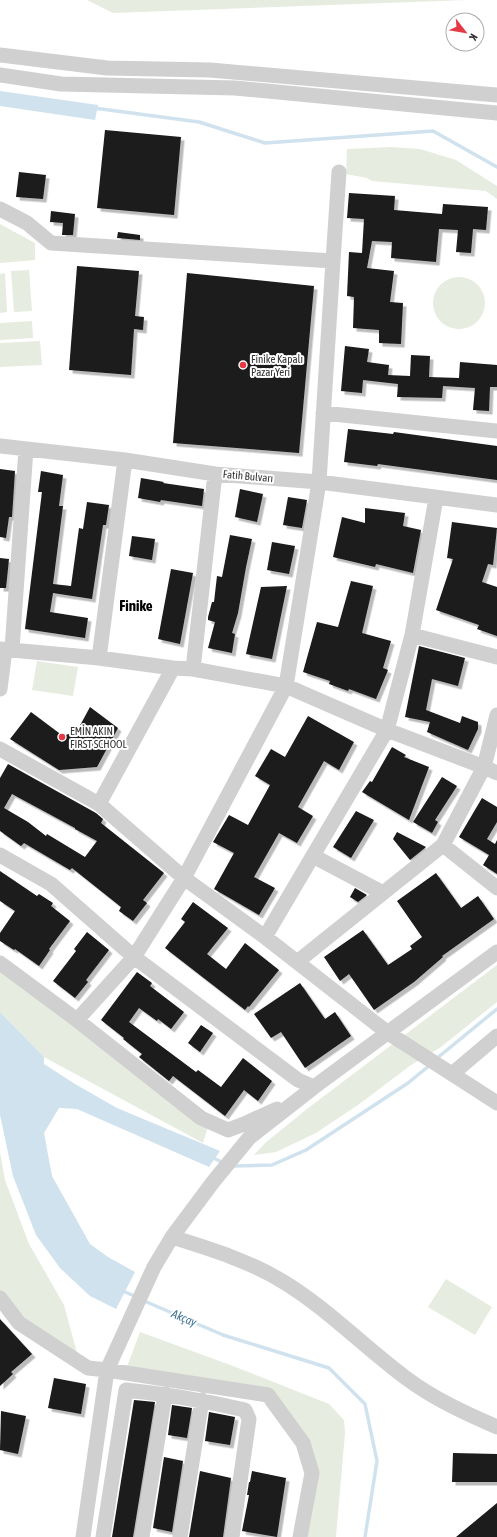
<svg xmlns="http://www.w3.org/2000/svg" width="497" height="1537" font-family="'Asap Condensed',sans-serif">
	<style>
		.green { fill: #e6ecdf }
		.water { fill: #cfe2ee }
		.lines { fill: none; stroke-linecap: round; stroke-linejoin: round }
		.stream { stroke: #cfe2ee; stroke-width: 3.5 }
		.building { fill: #1a1a1a; fill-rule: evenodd; filter: url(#shadow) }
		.minor { stroke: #d0d0d0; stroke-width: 15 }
		.poi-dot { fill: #e63946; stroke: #fff; stroke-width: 1.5 }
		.labels { text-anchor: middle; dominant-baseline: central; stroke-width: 4; stroke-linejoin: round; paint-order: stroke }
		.poi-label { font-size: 11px; fill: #333; stroke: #fff; text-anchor: start }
		.street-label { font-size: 11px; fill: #333; stroke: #fff }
		.water-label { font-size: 12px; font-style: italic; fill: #3f7597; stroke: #fff }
		.district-label { font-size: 15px; font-weight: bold; fill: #000; stroke: #fff }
	</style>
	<defs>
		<filter id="shadow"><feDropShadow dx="3.5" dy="3.5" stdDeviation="0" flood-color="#0004"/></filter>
	</defs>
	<rect width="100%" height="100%" fill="#fff"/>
	<path class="green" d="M87,0H467L113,13Z
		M391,147L420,149L456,160L497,186V199L486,191L372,181L367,178L346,174L347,149Z
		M0,224L35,243V260L0,263Z
		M29,270L32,311L14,312L11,271Z
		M5,273L7,312L0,313V274Z
		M433 303a26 26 0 1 1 52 0a26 26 0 1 1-52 0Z
		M32,321L33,338L0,340V323Z
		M40,341L42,365L0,367V343Z
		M37,661L78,667L73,696L32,690Z
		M0,963L208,1127L203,1143L44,1057L0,1012Z
		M497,965V1002L441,1047L411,1065L358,1105L316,1133L276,1152L254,1155L265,1143L307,1109Z
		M0,1152L5,1180L29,1244L64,1305L77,1353L25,1322L0,1294Z
		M446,1279L492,1307L475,1335L428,1307Z
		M140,1332L233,1366L329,1404L344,1420L345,1433L336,1537H300L312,1473L268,1395L125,1372Z"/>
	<path class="water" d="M0,91L98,105L95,120L0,106Z
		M0,1012L44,1057V1064L75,1084L117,1108L220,1151L209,1167L77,1109L59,1108L44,1133L52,1176L90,1244L108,1257L135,1272L116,1309L90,1296L60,1268L36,1235L13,1176L0,1115Z"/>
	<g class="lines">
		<path class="stream" d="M94,108L199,122L265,143L433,131L497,167
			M436,1059L497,1009
			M211,1157L224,1163
			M232,1166L272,1165L306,1150L408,1083L430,1065
			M120,1290L137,1297
			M142,1300L223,1335L329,1368L365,1404L377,1461L365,1537"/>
	</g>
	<path class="building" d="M105,130L181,137L174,215L97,208Z
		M19,172L46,175L43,199L16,197Z
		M349,193L395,196L394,210L442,214L443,204L488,207L486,230L473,229L471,253L456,252L458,230L439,229L436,262L391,258L392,242L372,241L367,268L394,271L390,302L403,303L401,344L379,343V330L353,328L354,297L347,296L349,252L362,253L364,219L347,218Z
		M51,211L75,214L73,235H62L63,223L50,222Z
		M118,232L140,235V240L117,238Z
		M77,266L139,271L135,316L144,317L143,330L134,329L131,375L69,370Z
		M187,273L314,286L299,453L173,443Z
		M345,346L369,349L367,362L389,365L388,375L410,376L411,355L430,356L429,377L459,378L460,362L497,365V387H490L489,411L473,410L475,388L443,386L442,398L397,397L398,384L363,380L362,393L341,391Z
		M348,429L393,434L394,432L497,446V480L378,464L377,466L344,462Z
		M0,469L15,471L12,517H9L6,538L0,537Z
		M41,471L63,475L59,506H63L53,584L71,586L79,528L83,529L87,502L109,505L106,525H103L92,599L53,593L50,612L88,618L85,638L25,629L42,492H38Z
		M141,478L164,482L163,483L204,489L202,506L161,500L160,502L138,498Z
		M240,489L263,494L257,522L235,517Z
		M288,497L307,500L302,528L283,525Z
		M365,508L405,513L403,526L421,530L413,573L376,564L375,567L333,557L342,517L365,523Z
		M452,522L497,528L493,565L488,564L482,582L497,587V636L477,629L479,625L436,610L453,559L447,558Z
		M230,535L252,539L246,567L238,613L232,633L235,634L232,653L208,648L215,622L208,620V617L212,602H214L217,576L222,577Z
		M132,536L155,539L152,560L129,556Z
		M272,542L295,546L289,574L267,570Z
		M0,558L9,559L6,588H0Z
		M171,569L193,573L180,644L158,639Z
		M351,581L373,586L362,633L391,641L383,668L388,670L376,699L349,689L348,691L329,684L330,681L303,672L317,622L338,627Z
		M287,586L272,659L246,654L261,587Z
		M419,646L465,658L458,686L432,679L426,710L460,723L462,716L478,722V729L468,750L427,732L430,722L405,717Z
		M90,707L118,728L97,767L59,770L10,739L31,712L63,736L77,731Z
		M308,716L354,742L339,770L324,761L298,807L313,816L297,843L279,833L254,877L275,888L259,915L214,889L234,853L213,842L229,815L248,825L270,785L255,776L271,749L285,757Z
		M392,747L406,755L404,757L429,767L409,820L362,792L370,781L372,782Z
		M8,764L96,813L103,819L101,823L164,873L143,900L147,903L133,921L119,911L121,907L72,868L70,870L24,843L21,846L0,831V778ZM12,794L75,828V829L97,841L85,857L47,834L46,836L28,822L4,808Z
		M442,777L457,786L435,820L438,822L432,833L413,822Z
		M482,798L497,807V822L487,839L495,844L497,840V874L483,865L489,855L459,837Z
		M356,811L374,820L351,858L333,847Z
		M397,832L426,847L410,860L393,839Z
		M0,871L37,896L39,894L53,903L51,906L70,921L49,949L50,950L39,966L15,949L14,950L0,941V933L15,911L0,901Z
		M436,873L461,908L478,896L494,919L442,956L443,957L414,982L374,1010L349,974L340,981L324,957L363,930L388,965L412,949L410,946L422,937L397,901Z
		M355,888L367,895L358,902L350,897Z
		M193,902L228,928L207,954L226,969L245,943L279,970L249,1007L248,1006L245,1010L165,948L185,922L181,919Z
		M87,932L109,950L86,980L88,982L75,998L53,981L76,951L74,949Z
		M137,972L152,983L150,986L184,1012L171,1029L158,1019L157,1021L139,1008L129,1022L196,1072L198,1070L221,1087L243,1058L272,1081L258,1101L244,1090L225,1116L173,1076L169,1081L139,1057L142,1054L123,1039L124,1038L101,1020Z
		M300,983L325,1019L335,1012L351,1036L305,1068L281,1032L271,1038L254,1014Z
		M201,1025L213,1033L200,1052L188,1043Z
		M0,1319L32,1354L11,1372L13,1374L0,1386Z
		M54,1378L86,1384L81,1414L48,1408Z
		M134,1400L155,1402L133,1537H112Z
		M172,1405L192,1408L187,1438L168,1435Z
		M1,1411L26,1416L18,1454L0,1450Z
		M209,1412L235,1417L230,1445L205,1441Z
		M453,1453L497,1454V1482H452Z
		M164,1457L183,1461L172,1532L153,1528Z
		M200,1471L231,1478L223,1537H189Z
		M252,1471L286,1478L277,1537L242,1531L249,1495H247L249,1482H250Z
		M497,1503V1537H456Z"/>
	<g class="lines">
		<path class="minor" d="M0,55L107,68L210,70L497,95
			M0,75L61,84L235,88L497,113
			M0,209L27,223L51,243L333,261L319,482L286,686L184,878L134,957L77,1020L0,963
			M333,261L339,172
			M323,413L497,431
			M0,446L125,460L215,474L319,482L497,505
			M412,635L497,657
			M0,649L99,658L173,668L193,669L286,686L387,730L484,767L497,773
			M12,649L26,449
			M99,658L125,460
			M193,669L215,474
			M0,689L5,650
			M0,749L99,804L184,878L265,937L388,1033L452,1074
			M99,804L173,668
			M443,845L497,888
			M0,855L51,884L134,957L298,1080L314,1087L497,952
			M313,856L383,893
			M265,937L387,730L412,635L436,498
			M297,962L443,845L484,767L497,715
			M77,1020L201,1118L228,1130L244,1124L277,1109
			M497,1036L452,1074L497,1103
			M172,1237C210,1249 247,1260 282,1281C327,1308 364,1347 406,1378C434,1399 465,1413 497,1427
			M0,1298L19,1323L88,1368L107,1370L154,1267L172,1237L213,1182L249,1138L314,1087
			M83,1537L107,1370L268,1395L303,1443L312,1473L300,1537
			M103,1537L126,1390C166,1394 206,1401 245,1410L249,1419L232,1537
			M142,1537L165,1394
			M180,1537L202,1400"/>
	</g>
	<g class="poi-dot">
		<circle cx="243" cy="365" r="4"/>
		<circle cx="62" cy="737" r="4"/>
	</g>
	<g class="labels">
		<g class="poi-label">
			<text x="251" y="359">Finike Kapalı<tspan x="251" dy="13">Pazar Yeri</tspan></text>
			<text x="70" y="731">EMİN AKIN<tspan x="70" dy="13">FIRST SCHOOL</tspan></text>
		</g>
		<g class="street-label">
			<text transform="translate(248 476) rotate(5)">Fatih Bulvarı</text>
		</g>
		<g class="water-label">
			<text transform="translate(184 1318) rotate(23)">Akçay</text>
		</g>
		<g class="district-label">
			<text x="136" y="605">Finike</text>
		</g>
	</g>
	<g transform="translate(465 32) rotate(121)"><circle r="19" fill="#ffffff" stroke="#adadad"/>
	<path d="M0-3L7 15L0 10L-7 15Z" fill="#e63946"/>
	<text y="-6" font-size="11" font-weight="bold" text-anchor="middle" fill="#333333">K</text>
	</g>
</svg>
